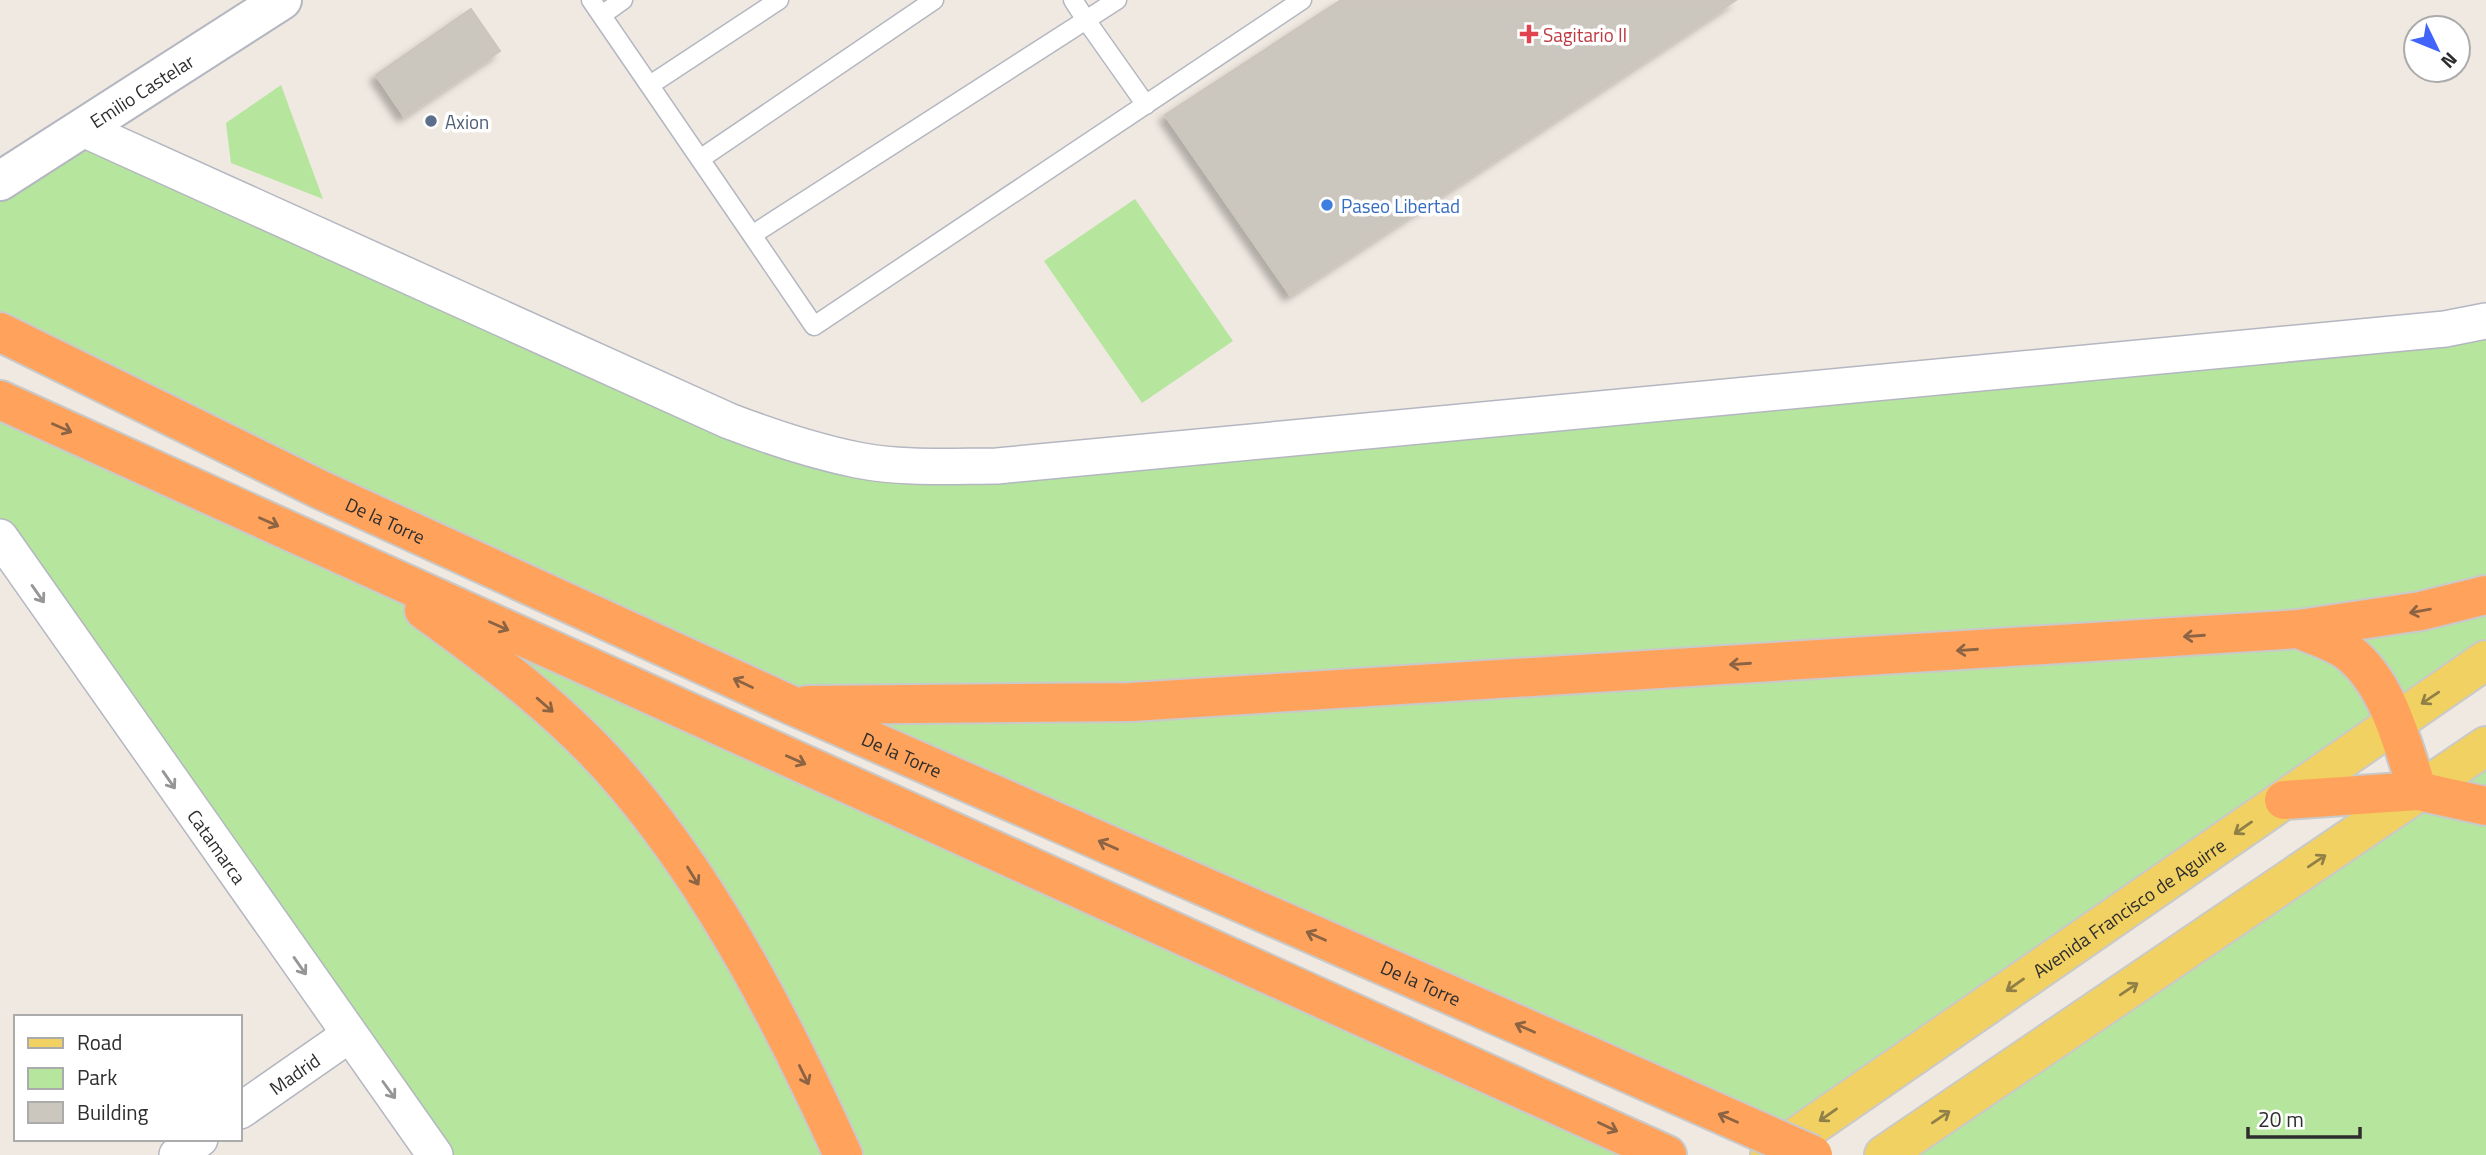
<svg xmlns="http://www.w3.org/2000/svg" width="2486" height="1155" font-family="'Titillium Web',sans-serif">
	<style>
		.green { fill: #b6e59e }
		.building { fill: #cbc7bf; stroke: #cbc5ba; stroke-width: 2; filter: url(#shadow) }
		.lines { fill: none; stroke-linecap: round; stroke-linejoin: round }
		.lane-casing { stroke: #b4b7c1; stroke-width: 21 }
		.street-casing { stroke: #b4b7c1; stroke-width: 38 }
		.secondary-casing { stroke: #b4b7c1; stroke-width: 42 }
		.primary-casing { stroke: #c9c9c9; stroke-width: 42 }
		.highway-casing { stroke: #c9c9c9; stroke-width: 42 }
		.lane { stroke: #fff; stroke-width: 18 }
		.street { stroke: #fff; stroke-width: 35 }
		.secondary { stroke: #fff; stroke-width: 38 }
		.primary { stroke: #f2d163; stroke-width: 38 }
		.highway { stroke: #ffa35c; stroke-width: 38 }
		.highway-bridge-casing { stroke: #c9c9c9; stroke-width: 42; stroke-linecap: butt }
		.highway-bridge { stroke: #ffa35c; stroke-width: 38 }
		.oneway { stroke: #8c6343 }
		.oneway2 { stroke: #969696 }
		.oneway3 { stroke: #908048 }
		.health-dot { fill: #e0444e; stroke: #fff; stroke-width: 2.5 }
		.service-dot { fill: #5c6f8a; stroke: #fff; stroke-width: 2.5 }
		.shop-dot { fill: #3f7fe0; stroke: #fff; stroke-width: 2.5 }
		.labels { text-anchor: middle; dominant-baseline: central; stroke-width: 7; stroke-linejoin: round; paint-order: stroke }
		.health-label { font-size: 19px; fill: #be3a42; stroke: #fff; text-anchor: start }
		.street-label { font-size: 19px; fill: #2e2e2e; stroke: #fff }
		.service-label { font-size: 19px; fill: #4e5e75; stroke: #fff; text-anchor: start }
		.shop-label { font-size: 19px; fill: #366cbe; stroke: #fff; text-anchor: start }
	</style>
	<defs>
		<filter id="shadow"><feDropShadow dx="-6" dy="6" stdDeviation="3.5" flood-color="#0004"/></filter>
	</defs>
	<rect width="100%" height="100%" fill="#efe9e1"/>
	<path class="green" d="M281,85L323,199L231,163L226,123Z
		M83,129L859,460L2486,321V660L1791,1145L0,332V181Z
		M1135,199L1233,341L1142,403L1044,261Z
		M0,400L1667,1155H435L0,537Z
		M2486,746V1155H1907Z"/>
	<path class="building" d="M1341,0H1736L1290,295L1165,115Z
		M471,9L500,51L404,116L376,75Z"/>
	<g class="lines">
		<g class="lane-casing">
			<path id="lane" d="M591,0L752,235L1086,20L1073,0
				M1117,0L1086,20L1146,105
				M602,15L623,0
				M650,85L779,0
				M700,159L934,0
				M752,235L814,326L1302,0"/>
		</g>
		<g class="street-casing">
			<g id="street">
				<path d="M83,129L729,421C771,437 813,451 857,460C903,469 950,466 997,466L2445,329L2486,321"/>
				<path id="s1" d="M0,537L435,1155"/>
				<path id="s2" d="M240,1111L349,1035"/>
				<path d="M177,1155L200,1139"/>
			</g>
		</g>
		<g class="secondary-casing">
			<g id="secondary">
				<path id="s3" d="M0,181L282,0"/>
			</g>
		</g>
		<g class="primary-casing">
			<g id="primary">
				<path id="s4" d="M1770,1155L2486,660"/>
				<path d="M1884,1155L2486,746"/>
			</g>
		</g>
		<g class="highway-casing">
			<g id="highway">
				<path id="s5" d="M0,332L321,490L791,705L1587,1055"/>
				<path d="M0,400L1667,1155"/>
				<path d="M424,610C495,661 568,716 625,784C716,891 785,1027 843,1155"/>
				<path d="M2299,629C2314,636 2335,642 2348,652C2389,683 2402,745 2418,791"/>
				<path d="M807,705L1131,702L2299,629L2421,611L2486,595"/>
				<path d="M2284,800L2418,791L2486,806"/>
			</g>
		</g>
		<use href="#lane" class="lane"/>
		<use href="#street" class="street"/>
		<use href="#secondary" class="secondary"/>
		<use href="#primary" class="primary"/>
		<use href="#highway" class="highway"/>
		<g class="highway-bridge-casing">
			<path id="highway-bridge" d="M1587,1055L1813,1155"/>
		</g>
		<use href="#highway-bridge" class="highway-bridge"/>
	</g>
	<defs><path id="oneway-shaft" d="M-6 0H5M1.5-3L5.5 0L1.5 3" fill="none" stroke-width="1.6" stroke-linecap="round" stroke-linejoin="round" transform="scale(1.75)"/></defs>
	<g class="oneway">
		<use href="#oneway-shaft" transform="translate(62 428) rotate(24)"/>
		<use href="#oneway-shaft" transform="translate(269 522) rotate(24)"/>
		<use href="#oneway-shaft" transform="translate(2420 611) rotate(170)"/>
		<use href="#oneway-shaft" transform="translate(499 626) rotate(24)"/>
		<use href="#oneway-shaft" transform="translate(2194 636) rotate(176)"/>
		<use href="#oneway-shaft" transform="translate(1967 650) rotate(176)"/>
		<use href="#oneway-shaft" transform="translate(1740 664) rotate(176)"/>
		<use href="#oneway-shaft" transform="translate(743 683) rotate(-155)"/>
		<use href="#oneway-shaft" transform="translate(545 705) rotate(41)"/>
		<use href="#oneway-shaft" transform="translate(796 760) rotate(24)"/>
		<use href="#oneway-shaft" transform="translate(1108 845) rotate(-156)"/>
		<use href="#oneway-shaft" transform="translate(693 876) rotate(58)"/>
		<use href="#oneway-shaft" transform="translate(1316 936) rotate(-156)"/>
		<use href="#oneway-shaft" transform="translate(1525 1028) rotate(-156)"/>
		<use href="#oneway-shaft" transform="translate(804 1075) rotate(64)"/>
		<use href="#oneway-shaft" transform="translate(1728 1118) rotate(-156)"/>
		<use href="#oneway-shaft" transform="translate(1608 1127) rotate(25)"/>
	</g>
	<g class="oneway2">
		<use href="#oneway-shaft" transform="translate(38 594) rotate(55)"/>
		<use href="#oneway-shaft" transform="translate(169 780) rotate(55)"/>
		<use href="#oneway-shaft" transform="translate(300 966) rotate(55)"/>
		<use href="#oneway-shaft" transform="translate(389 1090) rotate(54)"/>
	</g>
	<g class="oneway3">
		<use href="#oneway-shaft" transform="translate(2430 698) rotate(146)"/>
		<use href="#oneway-shaft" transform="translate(2243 828) rotate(145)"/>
		<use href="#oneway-shaft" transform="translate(2317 861) rotate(-34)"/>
		<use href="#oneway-shaft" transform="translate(2015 985) rotate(145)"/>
		<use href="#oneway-shaft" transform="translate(2129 989) rotate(-34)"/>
		<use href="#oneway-shaft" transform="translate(1828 1115) rotate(145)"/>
		<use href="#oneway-shaft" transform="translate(1941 1117) rotate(-34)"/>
	</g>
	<path class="health-dot" d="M1525.5 23.5h7v7h7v7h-7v7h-7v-7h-7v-7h7z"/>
	<circle class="service-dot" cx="431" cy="121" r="7"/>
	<circle class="shop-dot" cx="1327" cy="205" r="7"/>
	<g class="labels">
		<g class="health-label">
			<text x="1543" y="34">Sagitario II</text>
		</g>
		<g class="street-label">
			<text stroke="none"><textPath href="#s3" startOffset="168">Emilio Castelar</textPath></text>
			<text stroke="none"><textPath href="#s5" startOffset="429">De la Torre</textPath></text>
			<text stroke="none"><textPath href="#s5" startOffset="996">De la Torre</textPath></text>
			<text stroke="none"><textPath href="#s1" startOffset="378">Catamarca</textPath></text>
			<text stroke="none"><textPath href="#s4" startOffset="436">Avenida Francisco de Aguirre</textPath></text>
			<text stroke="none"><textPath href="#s5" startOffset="1563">De la Torre</textPath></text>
			<text stroke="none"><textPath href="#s2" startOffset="66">Madrid</textPath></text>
		</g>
		<g class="service-label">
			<text x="445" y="121">Axion</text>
		</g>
		<g class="shop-label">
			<text x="1341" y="205">Paseo Libertad</text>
		</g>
	</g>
	<rect x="14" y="1015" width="228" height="126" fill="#ffffff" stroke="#ababab" stroke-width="2"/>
	<rect x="28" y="1038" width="35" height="10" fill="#f2d163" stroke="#ababab" stroke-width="2"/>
	<text x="77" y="1050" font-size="21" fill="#2e2e2e">Road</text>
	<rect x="28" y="1068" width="35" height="21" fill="#b6e59e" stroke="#ababab" stroke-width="2"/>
	<text x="77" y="1085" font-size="21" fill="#2e2e2e">Park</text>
	<rect x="28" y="1102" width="35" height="21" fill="#cbc7bf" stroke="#ababab" stroke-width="2"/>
	<text x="77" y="1120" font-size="21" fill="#2e2e2e">Building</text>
	<g transform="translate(2437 49) rotate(133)"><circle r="33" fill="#ffffff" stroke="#ababab" stroke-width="2"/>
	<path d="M0-5L12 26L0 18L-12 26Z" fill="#4264fb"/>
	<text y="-10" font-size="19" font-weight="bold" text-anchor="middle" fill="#2e2e2e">N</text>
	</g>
	<path d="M2248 1127v10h112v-10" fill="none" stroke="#2e2e2e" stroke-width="3.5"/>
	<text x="2258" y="1127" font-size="21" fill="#2e2e2e" stroke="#ffffff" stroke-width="5" paint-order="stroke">20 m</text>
</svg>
